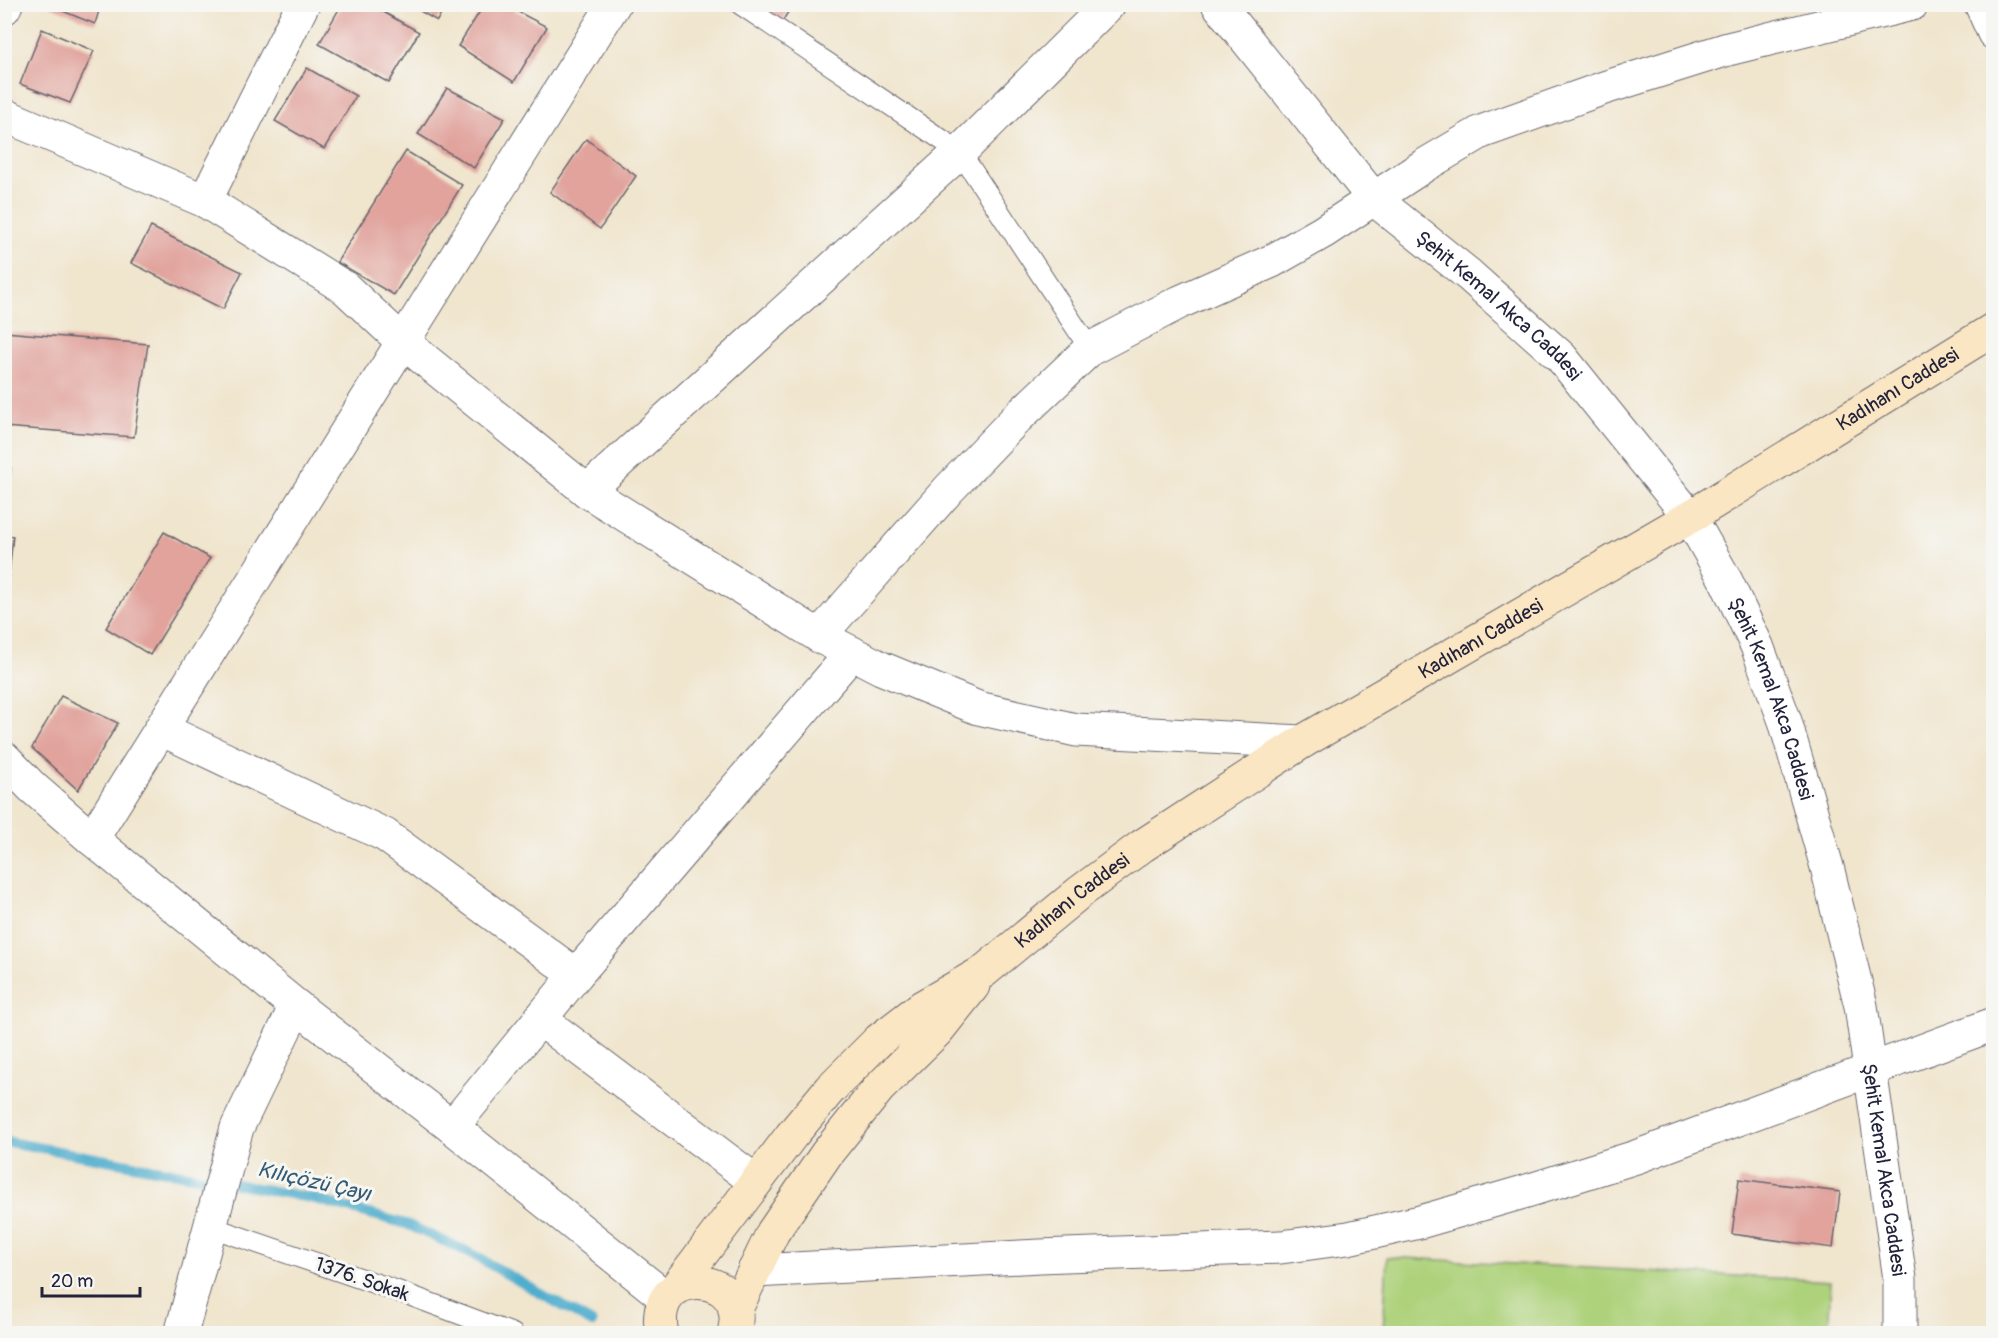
<svg xmlns="http://www.w3.org/2000/svg" width="1998" height="1338" font-family="Pangolin,sans-serif">
	<style>
		.green { fill: #aed27b; stroke: #687a5b; stroke-width: 1.5 }
		.lines { fill: none; stroke-linecap: round; stroke-linejoin: round }
		.stream { stroke: #4fadcd; stroke-width: 10 }
		.building { fill: #e1a39c }
		.service-casing { stroke: #6a666e; stroke-width: 22 }
		.minor-casing { stroke: #6a666e; stroke-width: 35 }
		.tertiary-casing { stroke: #6a666e; stroke-width: 35 }
		.secondary-casing { stroke: #6a666e; stroke-width: 35 }
		.service { stroke: #fff; stroke-width: 20 }
		.minor { stroke: #fff; stroke-width: 33 }
		.tertiary { stroke: #fff; stroke-width: 33 }
		.secondary { stroke: #fbe6c3; stroke-width: 33 }
		.labels { text-anchor: middle; dominant-baseline: central; stroke-width: 6; stroke-linejoin: round; paint-order: stroke }
		.street-label { font-size: 20px; fill: #22223b; stroke: #f6f6f2 }
		.water-label { font-size: 21px; font-style: italic; fill: #345a75; stroke: #f6f6f2 }
	</style>
	<rect width="100%" height="100%" fill="#f6f6f2"/>
	<filter id="ink" filterUnits="userSpaceOnUse"><feTurbulence type="fractalNoise" baseFrequency=".0167" numOctaves="2"/><feDisplacementMap in="SourceGraphic" scale="12" xChannelSelector="R" yChannelSelector="G"/><feConvolveMatrix kernelMatrix="1 2 1 2 8 2 1 2 1" color-interpolation-filters="sRGB"/></filter>
	<filter id="wash" filterUnits="userSpaceOnUse"><feTurbulence type="fractalNoise" baseFrequency=".008" numOctaves="4" result="noise"/><feDisplacementMap in="SourceGraphic" scale="24" xChannelSelector="R" yChannelSelector="G"/><feGaussianBlur stdDeviation="1.35" result="paint"/><feColorMatrix in="noise" values="0 0 0 0 0 0 0 0 0 0 0 0 0 0 0 0 0 1.4 0 .05"/><feComposite in="paint" operator="in"/></filter>
	<g filter="url(#wash)">
		<rect width="100%" height="100%" fill="#f0e5cd"/>
		<path class="green" d="M1387,1257L1831,1281L1828,1333H1383Z"/>
		<g class="lines">
			<path class="stream" d="M4,1141L311,1198L406,1224L470,1253L592,1323"/>
		</g>
		<g id="blocks">
			<path class="building" d="M45,4H101L95,24Z
				M342,4H369L419,32L389,83L319,44Z
				M408,4H446L437,21Z
				M755,4H793L782,22Z
				M484,5H505L547,27L514,82L458,46Z
				M42,29L94,51L70,103L20,84Z
				M307,68L356,96L324,149L275,121Z
				M447,88L505,118L474,168L418,134Z
				M586,139L636,176L600,229L550,192Z
				M406,151L462,185L394,295L337,262Z
				M151,227L242,272L223,309L131,263Z
				M4,332L148,344L134,437L4,427Z
				M4,468H11L6,517H4Z
				M164,532L210,558L150,655L106,628Z
				M4,535L13,536L6,603H4Z
				M61,696L118,723L78,790L32,748Z
				M1739,1179L1840,1192L1833,1248L1732,1234Z"/>
		</g>
	</g>
	<g filter="url(#ink)">
		<use href="#blocks" fill-opacity="0" stroke="#6a666e" stroke-width="1.5"/>
		<g class="lines">
			<g class="service-casing">
				<path id="service" d="M740,4L960,152L1090,349
					M211,1227L406,1294L513,1334"/>
			</g>
			<g class="minor-casing">
				<g id="minor">
					<path id="s1" d="M1218,4L1374,199L1469,275L1561,357L1690,517L1726,581L1757,646L1785,721L1827,867L1861,1006L1900,1279V1334"/>
					<path d="M1981,4L1994,33"/>
					<path d="M4,115L205,201L345,288L403,342L587,491L819,636L881,668L978,708L1076,730L1302,742"/>
					<path d="M205,201L303,4"/>
					<path d="M587,491L960,152L1109,4"/>
					<path d="M819,636L949,489L1017,418L1090,349L1180,302L1272,261L1323,232L1425,165L1481,132L1604,88L1728,49L1912,4"/>
					<path d="M161,729L385,835L576,975"/>
					<path d="M92,839L614,4"/>
					<path d="M540,1019L755,1181"/>
					<path d="M452,1127L576,975L852,653"/>
					<path d="M754,1271L1040,1256L1281,1247L1348,1238L1420,1222L1527,1191L1636,1157L1994,1024"/>
					<path d="M181,1334L237,1128L296,1006"/>
				</g>
			</g>
			<g class="tertiary-casing">
				<path id="tertiary" d="M4,8L6,4
					M4,758L32,787L92,839L296,1006L452,1127L666,1298"/>
			</g>
			<g class="secondary-casing">
				<g id="secondary">
					<path id="s2" d="M675,1289L791,1136L830,1089L879,1040L922,1007L983,972L1080,892L1142,846L1302,742L1690,517L1994,329"/>
					<path d="M735,1311L773,1232L827,1153L879,1088L937,1031L973,986"/>
					<path d="M662,1334C647,1263 748,1270 735,1328"/>
				</g>
			</g>
			<use href="#service" class="service"/>
			<use href="#minor" class="minor"/>
			<use href="#tertiary" class="tertiary"/>
			<use href="#secondary" class="secondary"/>
		</g>
	</g>
	<g class="labels">
		<g class="street-label">
			<text stroke="none"><textPath href="#s1" startOffset="414">Şehit Kemal Akca Caddesi</textPath></text>
			<text stroke="none"><textPath href="#s2" startOffset="1533">Kadıhanı Caddesi</textPath></text>
			<text stroke="none"><textPath href="#s2" startOffset="1047">Kadıhanı Caddesi</textPath></text>
			<text stroke="none"><textPath href="#s1" startOffset="900">Şehit Kemal Akca Caddesi</textPath></text>
			<text stroke="none"><textPath href="#s2" startOffset="561">Kadıhanı Caddesi</textPath></text>
			<text stroke="none"><textPath href="#s1" startOffset="1386">Şehit Kemal Akca Caddesi</textPath></text>
			<text transform="translate(362 1279) rotate(19)">1376. Sokak</text>
		</g>
		<g class="water-label">
			<text transform="translate(314 1182) rotate(13)">Kılıçözü Çayı</text>
		</g>
	</g>
	<rect width="1998" height="1338" fill="none" stroke="#f6f6f2" stroke-width="24"/>
	<path d="M42 1287v9h98v-9" fill="none" stroke="#22223b" stroke-width="3"/>
	<text x="51" y="1287" font-size="18" fill="#22223b" stroke="#f6f6f2" stroke-width="4.5" paint-order="stroke">20 m</text>
</svg>
